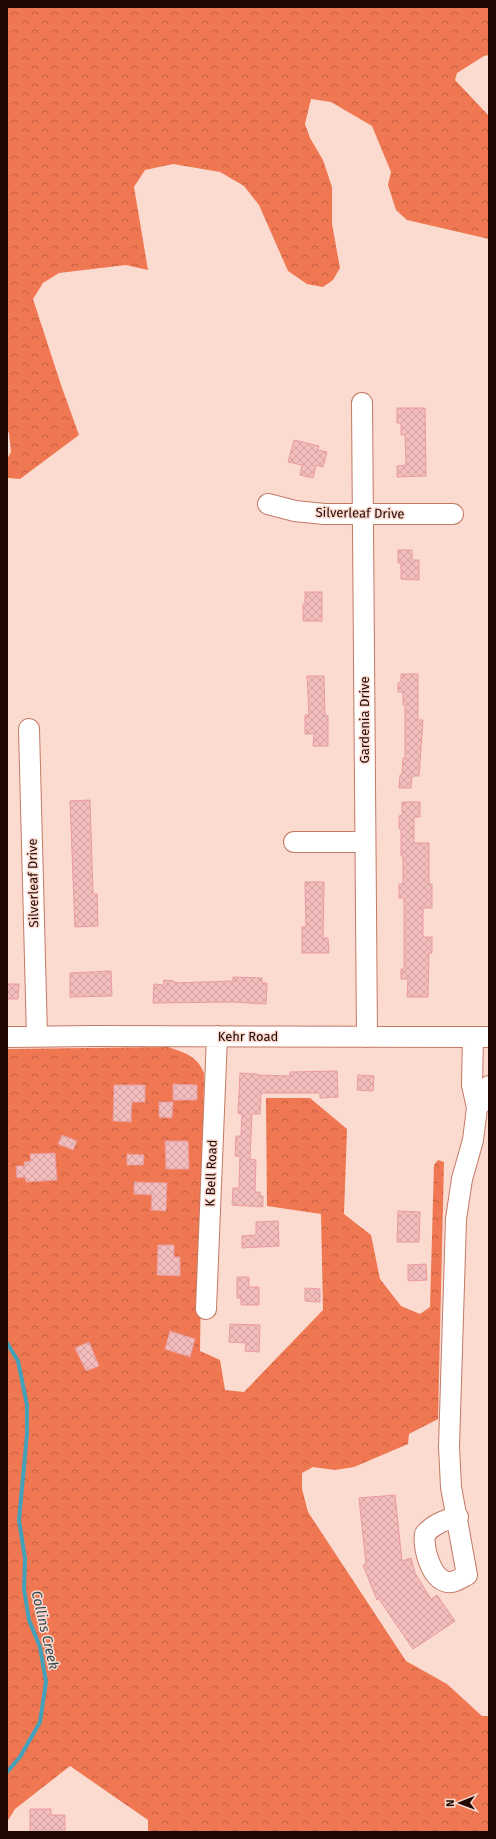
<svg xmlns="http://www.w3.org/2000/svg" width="496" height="1839" font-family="'Fira Sans',sans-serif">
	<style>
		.forest { fill: url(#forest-crowns) }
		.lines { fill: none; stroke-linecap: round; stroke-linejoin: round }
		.stream { stroke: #44a1ba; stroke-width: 4 }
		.building { fill: url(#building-cross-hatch); stroke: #eb9b9c }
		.minor-casing { stroke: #c37a64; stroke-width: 22 }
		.minor { stroke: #fff; stroke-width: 20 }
		.labels { text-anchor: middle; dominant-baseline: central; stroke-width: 3; stroke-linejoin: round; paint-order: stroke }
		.street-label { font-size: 13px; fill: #210702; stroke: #fbdad0 }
		.water-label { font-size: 14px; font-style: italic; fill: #2f4c54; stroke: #fbdad0 }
	</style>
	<defs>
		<pattern id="forest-crowns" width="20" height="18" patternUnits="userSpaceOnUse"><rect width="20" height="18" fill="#ef7852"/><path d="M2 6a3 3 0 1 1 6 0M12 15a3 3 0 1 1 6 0" fill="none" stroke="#c16042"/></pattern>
		<pattern id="building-cross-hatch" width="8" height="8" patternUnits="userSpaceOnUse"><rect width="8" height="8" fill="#f3bdbd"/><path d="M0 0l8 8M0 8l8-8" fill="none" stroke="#d0a1a1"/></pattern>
	</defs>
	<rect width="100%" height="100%" fill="#fbdad0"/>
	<path class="forest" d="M7,7H489V55L484,56L457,73L455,80L489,116V239L407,220L396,210L388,185L391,172L372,126L331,102L311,99L305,124L310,138L323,160L332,187V224L340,268L333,280L323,287L307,284L288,271L259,205L244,186L220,172L173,164L145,170L134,187L148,270L126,265L59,273L43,283L33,299L61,385L79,435L20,479L8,478L7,459L11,452L9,433L7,431Z
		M168,1047C186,1053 197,1056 204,1073L200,1351L220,1360L225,1390L244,1392L323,1310L321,1214L267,1206L266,1098H310L347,1129L344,1214L371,1235L380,1279L401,1306L420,1314L430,1307L434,1165L438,1160L444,1162L438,1419L409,1434L408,1444L354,1467L335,1470L313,1467L302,1473V1489L308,1512L406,1661L447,1684L482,1716H489V1832H148V1820L70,1766L15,1809L7,1822V1049Z"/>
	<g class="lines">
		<path class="stream" d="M7,1343L18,1361L27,1405V1434L19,1520L25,1559L24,1589L29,1620L40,1647L46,1682L40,1722L20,1757L7,1772"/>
	</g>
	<path class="building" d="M397,408H425L426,476L397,477V466L406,465L405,435H401V423H397Z
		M294,440L319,446L318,450L327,452L323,467L316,465L313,478L300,475L302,465L288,462Z
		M398,550H412V560H419V580L401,579V563H398Z
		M305,592H322V621H303V604H305Z
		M401,674H418V720H423L419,776H412L411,788H399L400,775H402L403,758H405V705H403V692H398V683L401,682Z
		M307,676H324L325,715L328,716V746H313L314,734H305V715H309Z
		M90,800L93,894H97L98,926L75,927L70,801Z
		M402,802H420V817H414V843H429V884H432V908H423V937H432V953H429L428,997H407L408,979H401V969H404V898H399V884H403V856H401V829H399V816L402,815Z
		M305,882H324L323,938H328L329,953H302V927H306Z
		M111,971L112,996L70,997V973Z
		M233,977L262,978V983H267L266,1004L233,1002L153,1003L154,984L163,985L164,980L174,981V983L233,981Z
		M7,984H19L18,999H7Z
		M337,1071L338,1097L320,1098V1093H261L260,1114H252L250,1159L256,1160L255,1192H260V1196H263V1207L232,1205L233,1188H239L240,1156H235L236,1136H241L242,1114L238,1113L240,1073L257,1074V1075L290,1076V1072Z
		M358,1075L374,1076L373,1091L357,1090Z
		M173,1084L197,1085V1100H173Z
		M114,1085H145V1102H132L131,1122L113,1121Z
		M159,1102H173L172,1118L159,1117Z
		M62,1135L77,1141L73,1150L58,1144Z
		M165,1141H188L189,1169H166Z
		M55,1153L57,1180L26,1182L25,1177L17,1178L16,1166H25L24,1162L31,1161L30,1154Z
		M127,1154L144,1155L143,1165H127Z
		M134,1182L167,1183L166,1211L151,1210L152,1195L134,1194Z
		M398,1211L420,1212L419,1242H397Z
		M278,1221L279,1246L242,1248V1236L256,1235V1222Z
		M158,1245H174V1257H180V1276L157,1275Z
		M426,1264L427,1280L408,1281V1265Z
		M237,1277H249V1287H259V1305H241V1298H237Z
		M305,1288L320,1289V1302L305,1301Z
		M230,1324L260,1325L259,1352L245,1351L246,1343L229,1342Z
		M170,1331L195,1339L190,1357L165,1349Z
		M89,1342L99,1366L86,1371L75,1348Z
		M395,1495L402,1561L411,1558L415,1573L431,1599L437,1595L455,1621L413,1649L379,1599L377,1600L363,1565L366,1564L359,1498Z
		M30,1809H51V1815H65V1832H30Z"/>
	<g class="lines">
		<g class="minor-casing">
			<path id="minor" d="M362,403L367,1037
				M268,504L295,511L324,514H453
				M29,729L37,1037
				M294,842H365
				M7,1037L95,1036L489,1037
				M477,1108L488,1093L489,1086
				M206,1309L217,1036
				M458,1517C444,1520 434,1524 425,1534C423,1547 430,1575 444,1581C452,1585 461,1578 467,1575L451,1487L449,1447L456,1219L462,1179L473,1140L477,1108L472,1085L473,1037"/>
		</g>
		<use href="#minor" class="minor"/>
	</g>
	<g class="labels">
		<g class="street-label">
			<text transform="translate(360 513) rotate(1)">Silverleaf Drive</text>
			<text transform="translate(364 720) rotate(-90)">Gardenia Drive</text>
			<text transform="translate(33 883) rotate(-91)">Silverleaf Drive</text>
			<text x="248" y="1036">Kehr Road</text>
			<text transform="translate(211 1173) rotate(-88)">K Bell Road</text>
		</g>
		<g class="water-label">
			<text transform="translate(45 1630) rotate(77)">Collins Creek</text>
		</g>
	</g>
	<rect width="496" height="1839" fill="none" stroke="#210702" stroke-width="16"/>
	<g transform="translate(460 1803) rotate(269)" stroke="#fbdad0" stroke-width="3" paint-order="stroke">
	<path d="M0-3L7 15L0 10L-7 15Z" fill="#210702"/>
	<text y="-6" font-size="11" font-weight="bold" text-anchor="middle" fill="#210702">N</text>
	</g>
</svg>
